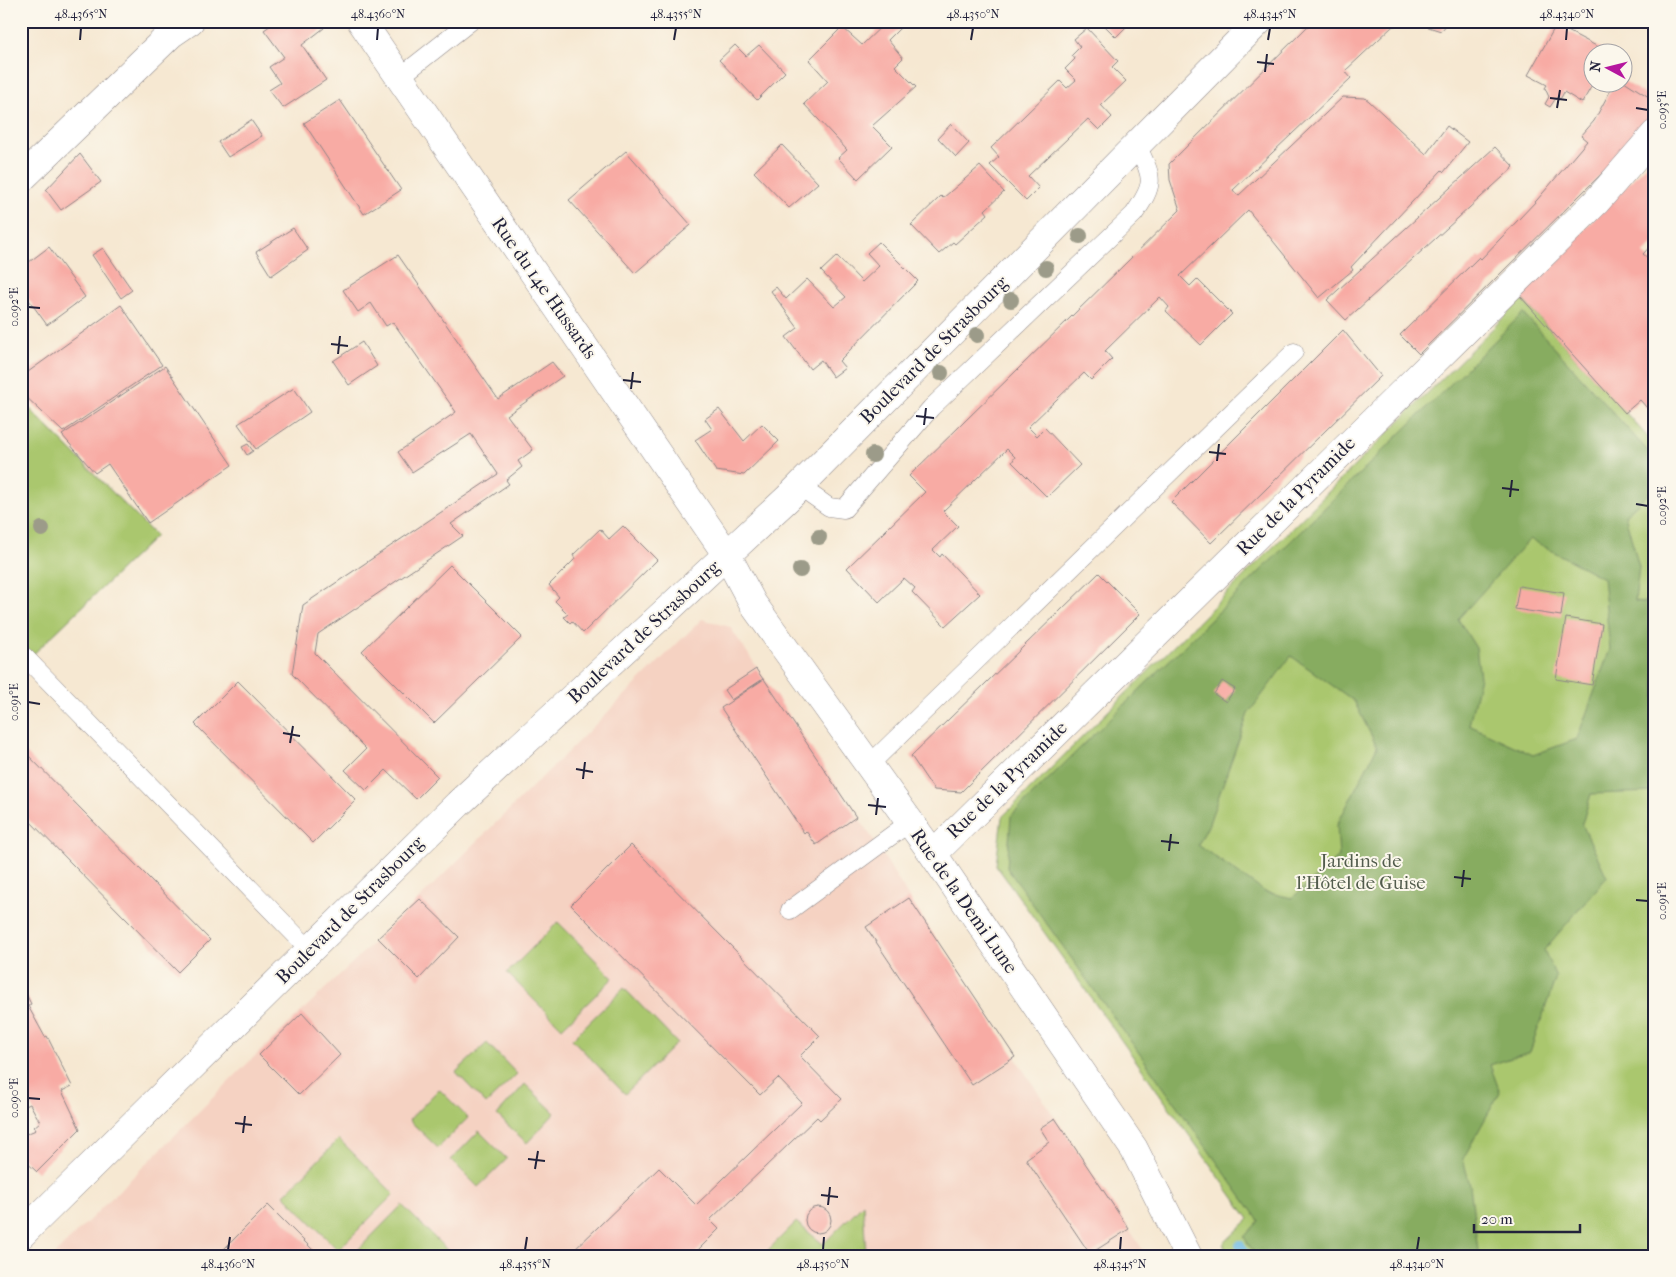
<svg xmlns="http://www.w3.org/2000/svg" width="1676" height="1277" font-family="'IM FELL French Canon',serif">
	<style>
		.built { fill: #f5d2c2 }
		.green { fill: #aac76e; stroke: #667454 }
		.forest { fill: #87ac61; stroke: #54674e; fill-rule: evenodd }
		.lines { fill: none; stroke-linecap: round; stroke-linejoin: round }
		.stream { stroke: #6ab7e4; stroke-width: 10 }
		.building { fill: #f8aba4 }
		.lane-casing { stroke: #8c8586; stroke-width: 19 }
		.street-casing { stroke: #8c8586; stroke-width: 29 }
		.secondary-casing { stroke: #8c8586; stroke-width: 29 }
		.lane { stroke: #fff; stroke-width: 18 }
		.street { stroke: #fff; stroke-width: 28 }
		.secondary { stroke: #fff; stroke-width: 28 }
		.tree { fill: #9c9b89 }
		.ticks { fill: none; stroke: #22223b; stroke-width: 2 }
		.labels { text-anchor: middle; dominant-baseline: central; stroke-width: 4; stroke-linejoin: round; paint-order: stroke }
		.street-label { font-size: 19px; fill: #22223b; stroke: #fbf7ec }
		.park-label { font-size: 19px; fill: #525c4d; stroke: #fbf7ec }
		.neatline { fill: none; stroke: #22223b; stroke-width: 2 }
		.ticks-label { font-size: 12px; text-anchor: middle; fill: #22223b }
	</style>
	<rect width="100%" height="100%" fill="#fbf7ec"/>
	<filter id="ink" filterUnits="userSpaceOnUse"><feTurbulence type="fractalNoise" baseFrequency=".02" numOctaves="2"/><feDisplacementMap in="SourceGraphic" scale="10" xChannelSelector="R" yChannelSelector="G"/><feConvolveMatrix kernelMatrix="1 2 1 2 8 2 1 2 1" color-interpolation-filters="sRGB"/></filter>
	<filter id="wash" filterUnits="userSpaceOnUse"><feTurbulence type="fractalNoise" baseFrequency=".0096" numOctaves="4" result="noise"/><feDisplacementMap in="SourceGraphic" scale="20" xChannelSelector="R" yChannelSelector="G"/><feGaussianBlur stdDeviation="1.12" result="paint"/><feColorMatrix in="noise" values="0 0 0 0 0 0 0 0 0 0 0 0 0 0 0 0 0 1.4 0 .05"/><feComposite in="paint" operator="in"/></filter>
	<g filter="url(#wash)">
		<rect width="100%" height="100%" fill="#f6e8d2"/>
		<path class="built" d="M702,619L730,627L877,845L909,898L1147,1256H53L256,1055L420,898Z"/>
		<path class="green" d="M1522,299L1655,445V1256H1231L1223,1244L1249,1219L996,865L1002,817Z
			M21,400L156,536L22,665H21Z
			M558,922L613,978L562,1028L507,973Z
			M624,988L677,1043L625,1094L572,1039Z
			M487,1043L517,1074L486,1104L456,1072Z
			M525,1084L555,1113L527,1143L497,1115Z
			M439,1089L468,1118L438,1148L409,1120Z
			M479,1131L507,1159L478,1187L451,1160Z
			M339,1139L394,1194L338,1250L284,1195Z
			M863,1204L866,1256H762L796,1222L823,1244Z
			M402,1205L453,1256H352Z"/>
		<path class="forest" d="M1523,313L1655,459V488L1625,515L1639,567L1635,601L1655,603V792L1591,794L1582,824L1607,877L1544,950L1556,977L1530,1052L1490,1065L1500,1092L1463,1159L1470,1185L1478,1251L1476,1256H1256L1244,1237L1259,1221L1007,868L1011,816ZM1530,539L1603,578L1610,649L1577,739L1533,755L1469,725L1480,677L1476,648L1458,619ZM1291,656L1354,701L1377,747L1337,825L1339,857L1292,898L1265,892L1198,845L1208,826L1248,714Z"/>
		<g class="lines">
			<path class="stream" d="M1240,1245L1247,1256"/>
		</g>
		<g id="blocks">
			<path class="building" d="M272,21H319L324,28L302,45L326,80L283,108L269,90L280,83L269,67L284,57L264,30L274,23Z
				M887,21H900L904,24L888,40L903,58L895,66L916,87L872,126L892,146L858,179L838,158L847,150L804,104L828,81L809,60L842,27L862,45Z
				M1100,21H1132L1116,37Z
				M1313,21H1450L1441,31L1416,23L1393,26L1345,71L1351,78L1233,190L1238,196L1343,97L1365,98L1369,101L1426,154L1447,126L1468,142L1444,172L1442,170L1351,267L1353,270L1319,298L1248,210L1180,276L1190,286L1197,279L1232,314L1201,345L1166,311L1169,307L1160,297L1105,351L1112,359L1091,380L1084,373L1028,427L1037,436L1045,428L1080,465L1047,497L1012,462L1015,457L1007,449L943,511L958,526L933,550L940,557L942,554L980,594L945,626L912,592L915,588L904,578L879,602L847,568L925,492L909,476L1180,210L1170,180L1169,164Z
				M1556,25L1608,52H1594V82L1582,103L1564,92L1561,98H1556L1550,107L1545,104L1549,97L1545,88L1547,85L1528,75Z
				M1087,28L1118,61L1112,67L1126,81L1101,105L1112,117L1099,130L1088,119L1028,176L1039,188L1026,201L990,165L999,157L991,148L1060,81L1067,88L1076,80L1065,69L1075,59L1072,55L1080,47L1074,39Z
				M735,45L746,56L759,45L785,72L757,100L719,60Z
				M1624,81L1655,101V121L1419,354L1400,335L1479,257L1481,259L1537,200L1587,141L1581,136L1594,121L1615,82Z
				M340,100L401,190L364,214L304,123Z
				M251,120L262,136L228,157L218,142Z
				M951,124L969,143L956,157L938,138Z
				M782,145L818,183L789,208L754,172Z
				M1495,147L1514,167L1346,320L1327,300Z
				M626,151L691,225L635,273L569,200Z
				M80,154L101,182L61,210L46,190Z
				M1655,156V241L1643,254L1655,264V417L1640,400L1625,413L1520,296Z
				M980,166L1004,192L985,210L988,214L955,244L953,242L939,254L911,225L941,196L943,198Z
				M293,228L308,250L271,276L256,252Z
				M879,242L918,281L839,361L845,368L833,377L821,360L810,369L786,337L798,328L771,291L776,287L786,299L807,279L834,307L846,297L821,271L837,256L862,282L879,266L867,253Z
				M49,247L85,297L47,325L21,289V268Z
				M103,248L132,290L121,298L92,255Z
				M398,255L498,399L552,362L563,376L507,415L533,450L518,461L522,467L506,480L509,484L451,524L463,536L318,634L315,653L438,777L416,799L386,770L366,790L345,770L366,749L292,674L303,605L498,474L471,434L412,472L398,452L456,412L393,322L386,326L371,303L358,312L343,290Z
				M121,305L162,365L63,432L21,392V377Z
				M1343,330L1381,376L1211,543L1171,502Z
				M362,342L377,366L349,385L333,361Z
				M165,366L232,465L148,523L108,464L95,473L62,435Z
				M294,388L310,412L256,449L238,424Z
				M719,409L744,441L762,424L779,441L744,475L716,471L695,440L712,429L705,419Z
				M248,444L253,451L247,455L242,447Z
				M623,526L657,560L583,633L572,621L570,623L564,617L568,614L555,601L559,597L549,585L575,559L573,555L600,529L609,539Z
				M450,565L522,637L434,723L362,651Z
				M1099,573L1140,614L961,792L934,790L911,756Z
				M1519,586L1564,593L1561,616L1515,609Z
				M1566,618L1602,624L1592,685L1556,679Z
				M756,669L763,679L731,700L724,690Z
				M764,679L856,817L816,845L806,831L804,833L721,708Z
				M238,681L356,800L313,843L195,724Z
				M1222,681L1235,689L1226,702L1214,694Z
				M21,748L210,940L178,972L21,812Z
				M631,845L820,1036L800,1056L842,1099L820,1120L817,1117L710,1220L719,1229L692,1256H568L659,1168L696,1205L802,1103L778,1078L760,1095L571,905Z
				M909,898L1015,1057L972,1085L866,927Z
				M420,899L459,937L419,979L378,938Z
				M21,984L31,1004L28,1006L45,1037L47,1036L72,1086L62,1091L80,1129L37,1172L21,1157V1136L36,1130L34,1127L40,1122L30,1104L21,1108Z
				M302,1013L340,1055L299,1095L259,1055Z
				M1055,1118L1129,1229L1090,1254L1026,1159L1049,1142L1040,1128Z
				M268,1205L319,1256H217Z
				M805 1220a13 13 0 1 1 26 0a13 13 0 1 1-26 0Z"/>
		</g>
	</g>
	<g filter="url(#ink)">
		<use href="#blocks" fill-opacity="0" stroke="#8c8586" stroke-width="1"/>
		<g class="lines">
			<g class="lane-casing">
				<path id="lane" d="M400,77L471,21
					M799,486L829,507L844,509L931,408L1134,214C1156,182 1153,179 1137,145
					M24,656L310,950
					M869,765L1294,352
					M790,910L910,822"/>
			</g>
			<g class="street-casing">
				<path id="street" d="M361,21L727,555L753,604L933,854L1134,1149L1188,1256
					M21,179L171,34L190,21
					M933,854L1596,202L1655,134"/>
			</g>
			<g class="secondary-casing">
				<path id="secondary" d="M21,1235L458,804L787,499L1259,21"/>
			</g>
			<use href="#lane" class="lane"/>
			<use href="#street" class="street"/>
			<use href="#secondary" class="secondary"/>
		</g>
		<g class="tree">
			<circle cx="1080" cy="236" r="8"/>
			<circle cx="1046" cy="268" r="8"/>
			<circle cx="1011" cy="300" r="8"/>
			<circle cx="977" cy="335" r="8"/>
			<circle cx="941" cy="373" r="8"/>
			<circle cx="873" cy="455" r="8"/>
			<circle cx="42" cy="529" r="8"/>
			<circle cx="819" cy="537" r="8"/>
			<circle cx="800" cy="570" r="8"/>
		</g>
	</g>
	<path class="ticks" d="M80,40L81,28M377,40L378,28M674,40L676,28M971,40L973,28M1268,40L1270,28M1566,40L1567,28M1257,62L1274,64M1265,72L1267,54M1550,98L1567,100M1557,108L1560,90M1636,108L1648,110M28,307L40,308M331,344L348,346M338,354L340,336M623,380L641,382M631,389L633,372M916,416L934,418M924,425L926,408M1209,452L1226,454M1217,461L1219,444M1502,488L1519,490M1510,497L1512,480M1636,504L1648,506M28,702L40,704M283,733L300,736M290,743L293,726M576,769L593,772M583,779L585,762M868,805L886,807M876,815L878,798M1161,841L1179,843M1169,851L1171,834M1454,877L1471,879M1462,887L1464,870M1636,900L1648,901M28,1098L40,1099M235,1123L252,1125M243,1133L245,1116M528,1159L545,1161M535,1169L538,1151M821,1195L838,1197M828,1205L830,1187M228,1250L230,1237M525,1250L527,1237M823,1250L824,1237M1120,1250L1121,1237M1417,1250L1419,1237"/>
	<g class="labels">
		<g class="street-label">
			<text transform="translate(544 288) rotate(55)">Rue du 14e Hussards</text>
			<text transform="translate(934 350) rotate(-45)">Boulevard de Strasbourg</text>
			<text transform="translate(1296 496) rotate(-45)">Rue de la Pyramide</text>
			<text transform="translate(644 632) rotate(-43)">Boulevard de Strasbourg</text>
			<text transform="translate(1007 780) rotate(-44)">Rue de la Pyramide</text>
			<text transform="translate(964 901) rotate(55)">Rue de la Demi Lune</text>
			<text transform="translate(350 910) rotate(-45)">Boulevard de Strasbourg</text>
		</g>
		<g class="park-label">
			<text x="1361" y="861">Jardins de<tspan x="1361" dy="22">l'Hôtel de Guise</tspan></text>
		</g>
	</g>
	<rect width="1676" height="1277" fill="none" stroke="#fbf7ec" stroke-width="55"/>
	<g transform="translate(1608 68) rotate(277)"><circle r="24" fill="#fbf7ec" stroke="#a4a2a5"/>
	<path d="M0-4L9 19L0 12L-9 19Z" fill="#b5179e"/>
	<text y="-8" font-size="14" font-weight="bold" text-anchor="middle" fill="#22223b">N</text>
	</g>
	<path d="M1474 1224v8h106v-8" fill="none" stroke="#22223b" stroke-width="2.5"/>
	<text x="1481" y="1224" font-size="15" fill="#22223b" stroke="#fbf7ec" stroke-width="4" paint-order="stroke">20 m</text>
	<rect x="28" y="28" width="1620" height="1222" class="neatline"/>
	<g class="ticks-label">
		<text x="81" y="18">48.4365°N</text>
		<text x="378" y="18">48.4360°N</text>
		<text x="676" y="18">48.4355°N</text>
		<text x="973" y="18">48.4350°N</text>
		<text x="1270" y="18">48.4345°N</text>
		<text x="1567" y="18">48.4340°N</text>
		<text transform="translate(1662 110) rotate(-90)" y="4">0.093°E</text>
		<text transform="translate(14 307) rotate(-90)" y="4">0.092°E</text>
		<text transform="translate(1662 506) rotate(-90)" y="4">0.092°E</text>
		<text transform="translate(14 702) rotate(-90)" y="4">0.091°E</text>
		<text transform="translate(1662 901) rotate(-90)" y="4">0.091°E</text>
		<text transform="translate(14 1098) rotate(-90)" y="4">0.090°E</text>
		<text x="228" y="1268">48.4360°N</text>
		<text x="525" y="1268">48.4355°N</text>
		<text x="823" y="1268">48.4350°N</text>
		<text x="1120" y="1268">48.4345°N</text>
		<text x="1417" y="1268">48.4340°N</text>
	</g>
</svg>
